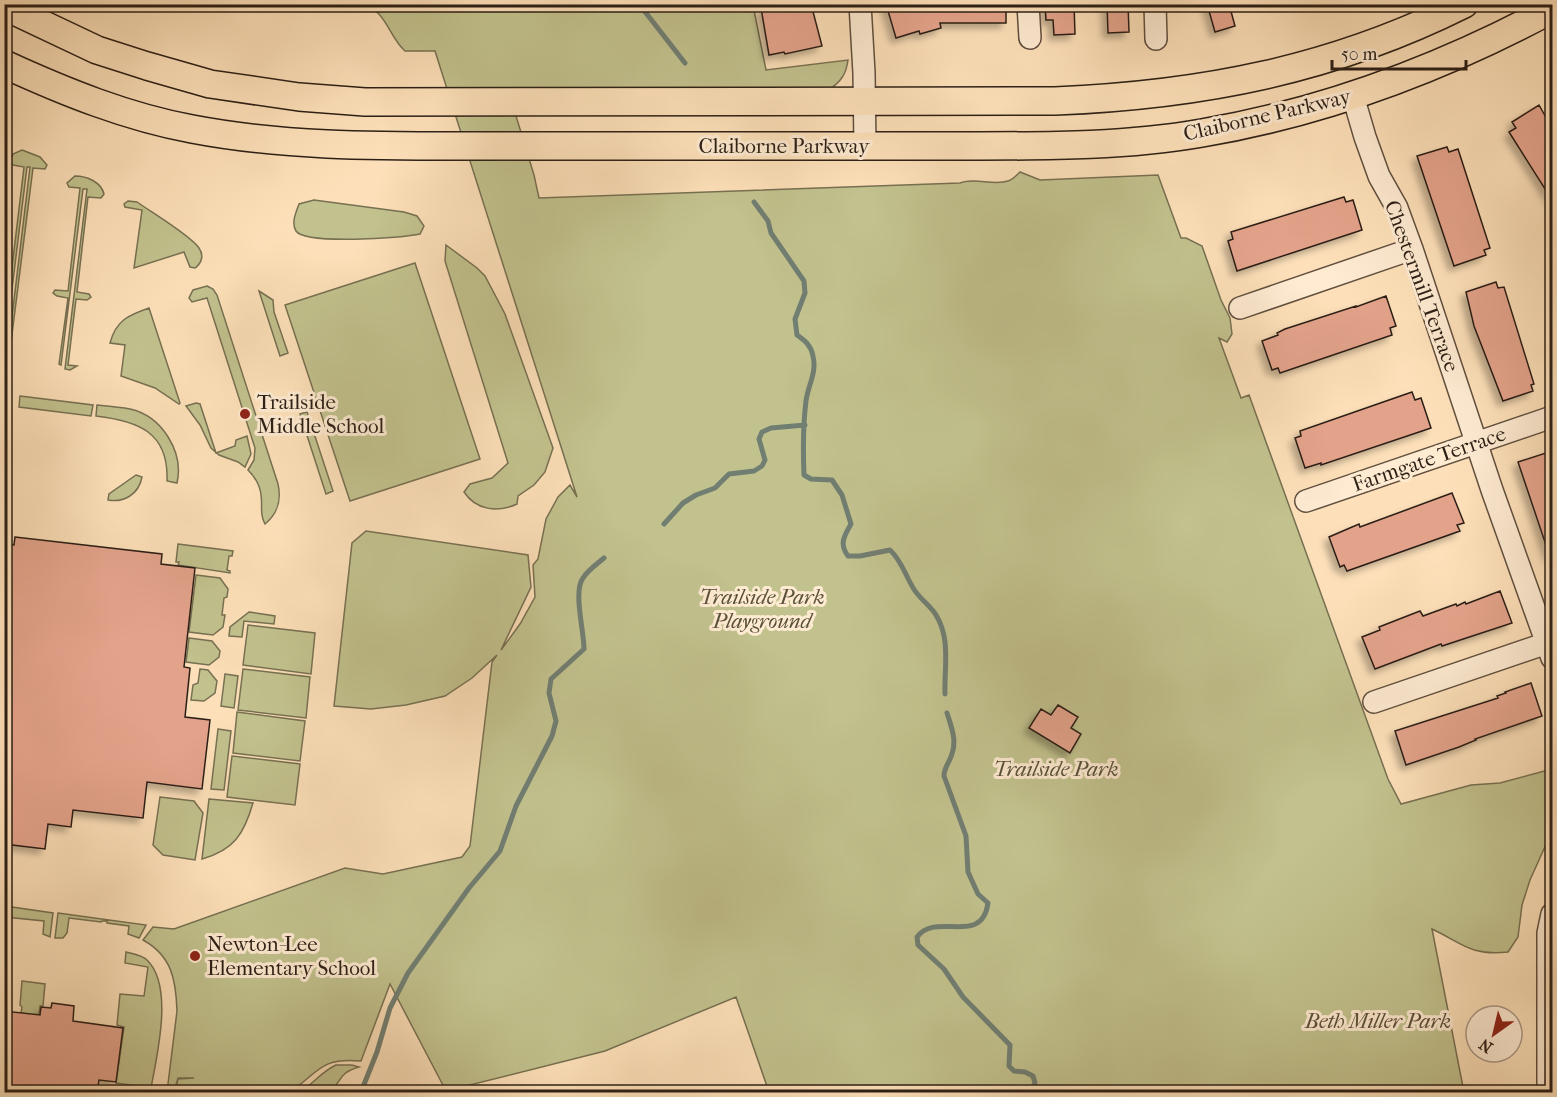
<svg xmlns="http://www.w3.org/2000/svg" width="1557" height="1097" font-family="'IM FELL French Canon',serif">
	<style>
		.green { fill: #c2c28e; stroke: #777052; stroke-width: 1.5 }
		.lines { fill: none; stroke-linecap: round; stroke-linejoin: round }
		.stream { stroke: #717e72; stroke-width: 5 }
		.building { fill: #e3a38b; stroke: #2c1f16; stroke-width: 1.5; filter: url(#shadow) }
		.minor-casing { stroke: #604f3f; stroke-width: 24 }
		.major-casing { stroke: #2c1f16; stroke-width: 30 }
		.minor { stroke: #feebd2; stroke-width: 21 }
		.major { stroke: #fde0b9; stroke-width: 27 }
		.poi-dot { fill: #8f2418; stroke: #feebd2; stroke-width: 2 }
		.labels { text-anchor: middle; dominant-baseline: central; stroke-width: 6; stroke-linejoin: round; paint-order: stroke }
		.street-label { font-size: 21px; fill: #2c1f16; stroke: #feebd2 }
		.poi-label { font-size: 21px; fill: #2c1f16; stroke: #feebd2; text-anchor: start }
		.park-label { font-size: 21px; font-style: italic; fill: #59503a; stroke: #feebd2 }
	</style>
	<defs>
		<filter id="shadow"><feDropShadow dx="-5" dy="5" stdDeviation="3" flood-color="#0004"/></filter>
	</defs>
	<rect width="100%" height="100%" fill="#fde0b9"/>
	<filter id="stains"><feTurbulence type="fractalNoise" baseFrequency=".00333" numOctaves="4"/><feColorMatrix values="0 0 0 0 .2 0 0 0 0 .09 0 0 0 0 .02 0 0 0 .5 -.17"/></filter>
	<radialGradient id="worn" r=".72"><stop offset=".6" stop-color="#630" stop-opacity="0"/><stop offset="1" stop-color="#630" stop-opacity=".3"/></radialGradient>
	<path class="green" d="M361,5H753L766,70L848,60C846,75 841,81 829,90L509,93L534,175L539,198L960,183C975,177 993,186 1008,181C1012,180 1017,175 1020,172L1040,180L1158,175L1181,238H1186L1202,246L1221,300L1230,318L1232,334L1227,342L1219,338L1241,398L1249,395L1388,779L1401,804L1471,785L1500,783L1552,769V831L1530,880L1522,905L1518,937L1508,952C1470,956 1462,943 1432,929L1464,1092H769L736,997L605,1051L446,1091L390,984L361,1061C321,1057 319,1072 290,1092H175L178,1079L194,1078H178L174,1092H167L177,1011C176,980 172,956 143,940L153,927L174,929L345,868L383,874L462,857L470,846L492,662L497,655L472,678L445,696L406,705L371,709L334,706L352,543L366,531L528,555L531,587L501,650L520,624L535,597L533,565L538,559L546,519L558,497L570,485L577,497L435,51H405C388,36 386,8 361,5Z
		M22,150L40,157L47,165L45,169L33,168L9,358H7L30,167H27L5,346V326L9,291L5,290V283L10,284L24,167L13,165L10,162L13,154Z
		M75,176C87,176 101,182 104,194L101,198L88,197L77,292L89,294L91,297L87,300L76,299L68,365L77,366L70,370L65,369L87,189H83L61,365L59,364L68,298L57,296L53,293L55,290L68,291L80,188L69,187L67,183Z
		M314,200L404,212L417,216L424,226L420,234C403,238 305,245 296,231C291,223 296,212 299,204Z
		M128,201L137,202C151,212 190,235 199,248C204,255 202,263 195,268L190,267L184,252L134,268L142,210L125,207L124,204Z
		M446,245L477,268L485,276L505,314L553,448L545,472L534,485L518,496L517,504C497,513 476,510 464,492L470,484L492,478L508,463L445,261Z
		M415,263L480,459L350,501L285,305Z
		M207,286L213,289L217,295L278,484C282,502 277,514 265,524C259,513 263,507 261,495C260,485 255,477 248,470L254,460L255,448L207,298L192,302L189,298L193,290Z
		M259,291L273,300L274,312L288,353L280,356Z
		M149,308L180,403L179,404L155,388L121,376L125,345L110,343C116,320 129,315 149,308Z
		M20,396L93,405L91,416L19,407Z
		M196,403L200,404L216,453L235,446L236,440L247,436L251,454L245,467L238,462L219,455L211,448L200,425L186,406Z
		M97,405C108,406 120,407 130,409C162,416 184,452 177,483L167,481C169,432 138,421 96,416Z
		M307,412L333,491L326,494L300,414Z
		M136,475L142,477C139,494 124,503 108,500L109,494Z
		M178,544L233,551L232,556H229L227,570L230,571V573L178,565L179,562H176Z
		M196,575L220,578L228,589L227,597L224,598L222,615H225L223,627L213,635L189,632Z
		M249,612L275,616L274,624L244,621L242,637L229,636L230,627Z
		M248,625L315,633L311,674L243,665Z
		M189,638L212,641L220,651L219,657L209,665L186,662Z
		M200,669L208,670L217,681L215,693L204,701L191,700L193,685L198,683Z
		M243,669L310,677L306,718L238,710Z
		M225,674L238,676L234,708L221,706Z
		M237,712L305,721L300,761L233,753Z
		M218,729L231,731L224,790L211,789Z
		M232,756L300,764L295,805L227,797Z
		M160,797L194,801L203,813L195,860L163,855L153,845Z
		M209,799L253,803C244,834 234,850 202,859Z
		M5,906L53,913L50,937L43,934L44,921L5,917Z
		M58,913L146,925L139,938L128,934L129,926L107,923V921H102L101,922L69,918L67,933L63,938H55Z
		M126,952C133,954 142,955 147,960C174,986 157,1055 151,1088L116,1083L124,1027L117,1025L120,994L144,996L148,967L125,963Z
		M22,981L45,984L43,1006H40L39,1016L21,1013L22,1007L20,1005Z
		M336,1065H352L359,1067C338,1073 343,1080 330,1092H300C313,1084 321,1072 336,1065Z"/>
	<g class="lines">
		<path class="stream" d="M639,4L685,63
			M754,202L768,221L771,233L804,281L805,293L795,319L797,335C805,341 811,345 813,356C817,373 808,385 806,401C803,425 803,451 804,475L811,479L832,480L842,495L851,524C844,536 839,544 848,556H860L890,550C901,560 905,574 912,586C918,598 930,605 936,615C951,639 944,668 945,694
			M664,524L683,503L696,495L715,488L729,474L754,471L762,466L765,460L759,439L762,432L771,428L805,425
			M947,713C952,729 958,742 950,759C947,766 944,769 944,776L966,836L968,872L978,894L988,903C982,947 936,911 917,937L918,945L944,969L963,997L1010,1045L1009,1066L1014,1071L1025,1072L1033,1076L1035,1083L1030,1092
			M361,1092L377,1052L390,1008L408,973L469,888L500,851L516,806L552,736L556,721L549,693L551,679L584,649C584,631 573,591 583,578C588,570 597,564 604,558"/>
	</g>
	<path class="building" d="M789,4H811L822,46L785,54L784,52L769,55L761,8Z
		M886,4H1006V23H940L941,28L920,34L919,31L896,38Z
		M1045,4H1074L1075,34L1054,35L1053,20H1046Z
		M1107,4H1128L1129,32L1108,33Z
		M1207,4H1229L1235,26L1215,32Z
		M1539,105L1552,128V200L1509,132L1516,128L1512,122Z
		M1447,147L1449,152L1458,149L1490,248L1484,250L1486,255L1454,266L1417,156Z
		M1344,197L1346,202L1353,200L1362,230L1237,271L1228,241L1233,239L1231,232Z
		M1496,282L1498,288L1504,287L1534,384L1531,385L1533,391L1503,401L1474,326L1466,292Z
		M1386,296L1396,326L1390,328L1392,335L1280,373L1278,368L1272,370L1262,341L1278,335L1277,333L1285,329L1356,306V307Z
		M1412,392L1415,400L1421,398L1431,428L1321,465V463L1305,468L1295,438L1301,436L1300,431Z
		M1552,451V556L1550,557L1518,462Z
		M1452,493L1464,523L1457,525L1460,531L1347,571L1344,565L1340,567L1329,537L1359,524L1360,527Z
		M15,537L162,554L161,564L195,568L184,667L190,668L185,717L210,720L202,789L147,782L143,818L73,810L71,827L48,824L45,849L4,844V544L14,545Z
		M1500,591L1512,623L1442,646L1441,644L1375,669L1362,637L1380,630L1379,627L1420,611L1423,616L1456,604L1457,606L1465,602L1466,604Z
		M1531,683L1542,716L1475,739L1476,740L1459,747L1406,765L1395,731L1498,698L1497,696L1506,693L1505,692Z
		M1058,705L1078,717L1071,728L1081,734L1070,753L1029,728L1041,709L1051,715Z
		M52,1003L74,1006L73,1021L123,1028L116,1082L99,1080L97,1092L75,1090V1092H4V1011L40,1015L41,1007L51,1008Z"/>
	<g class="lines">
		<g class="minor-casing">
			<path id="minor" d="M860,4L864,73L865,146
				M1028,4L1030,38
				M1155,4L1156,39
				M1353,96L1365,137L1379,176L1397,208L1412,249L1492,490L1552,658
				M1240,308L1412,249
				M1306,501L1552,417
				M1374,702L1547,643
				M1548,1092V933L1552,914"/>
		</g>
		<g class="major-casing">
			<path id="major" d="M4,6L97,50L147,66L210,84L299,97L365,102L1055,101C1201,95 1332,70 1464,4
				M4,64C65,92 127,117 192,129C286,147 382,146 478,146C579,146 679,146 780,146C847,146 913,146 979,146C1053,146 1128,146 1202,133C1325,112 1442,68 1552,9"/>
		</g>
		<use href="#minor" class="minor"/>
		<use href="#major" class="major"/>
	</g>
	<g class="poi-dot">
		<circle cx="245" cy="414" r="6"/>
		<circle cx="195" cy="956" r="6"/>
	</g>
	<g class="labels">
		<g class="street-label">
			<text transform="translate(1267 115) rotate(-13)">Claiborne Parkway</text>
			<text x="784" y="146">Claiborne Parkway</text>
			<text transform="translate(1422 286) rotate(70)">Chestermill Terrace</text>
			<text transform="translate(1429 459) rotate(-19)">Farmgate Terrace</text>
		</g>
		<g class="poi-label">
			<text x="257" y="402">Trailside<tspan x="257" dy="24">Middle School</tspan></text>
			<text x="207" y="944">Newton-Lee<tspan x="207" dy="24">Elementary School</tspan></text>
		</g>
		<g class="park-label">
			<text x="762" y="597">Trailside Park<tspan x="762" dy="24">Playground</tspan></text>
			<text x="1056" y="769">Trailside Park</text>
			<text x="1378" y="1021">Beth Miller Park</text>
		</g>
	</g>
	<rect width="1557" height="1097" fill="none" stroke="#fde0b9" stroke-width="24"/>
	<rect x="6" y="6" width="1545" height="1085" fill="none" stroke="#2c1f16" stroke-width="3"/>
	<rect x="12" y="12" width="1533" height="1073" fill="none" stroke="#2c1f16" stroke-width="1.5"/>
	<g transform="translate(1494 1034) rotate(214)"><circle r="28" fill="#feebd2" stroke="#aa9987" stroke-width="1.5"/>
	<path d="M0-4.5L10 22L0 15L-10 22Z" fill="#8f2418"/>
	<text y="-9" font-size="16" font-weight="bold" text-anchor="middle" fill="#2c1f16">N</text>
	</g>
	<path d="M1332 60v9h134v-9" fill="none" stroke="#2c1f16" stroke-width="3"/>
	<text x="1341" y="60" font-size="18" fill="#2c1f16" stroke="#feebd2" stroke-width="4.5" paint-order="stroke">50 m</text>
	<rect width="100%" height="100%" filter="url(#stains)"/>
	<rect width="100%" height="100%" fill="url(#worn)"/>
</svg>
